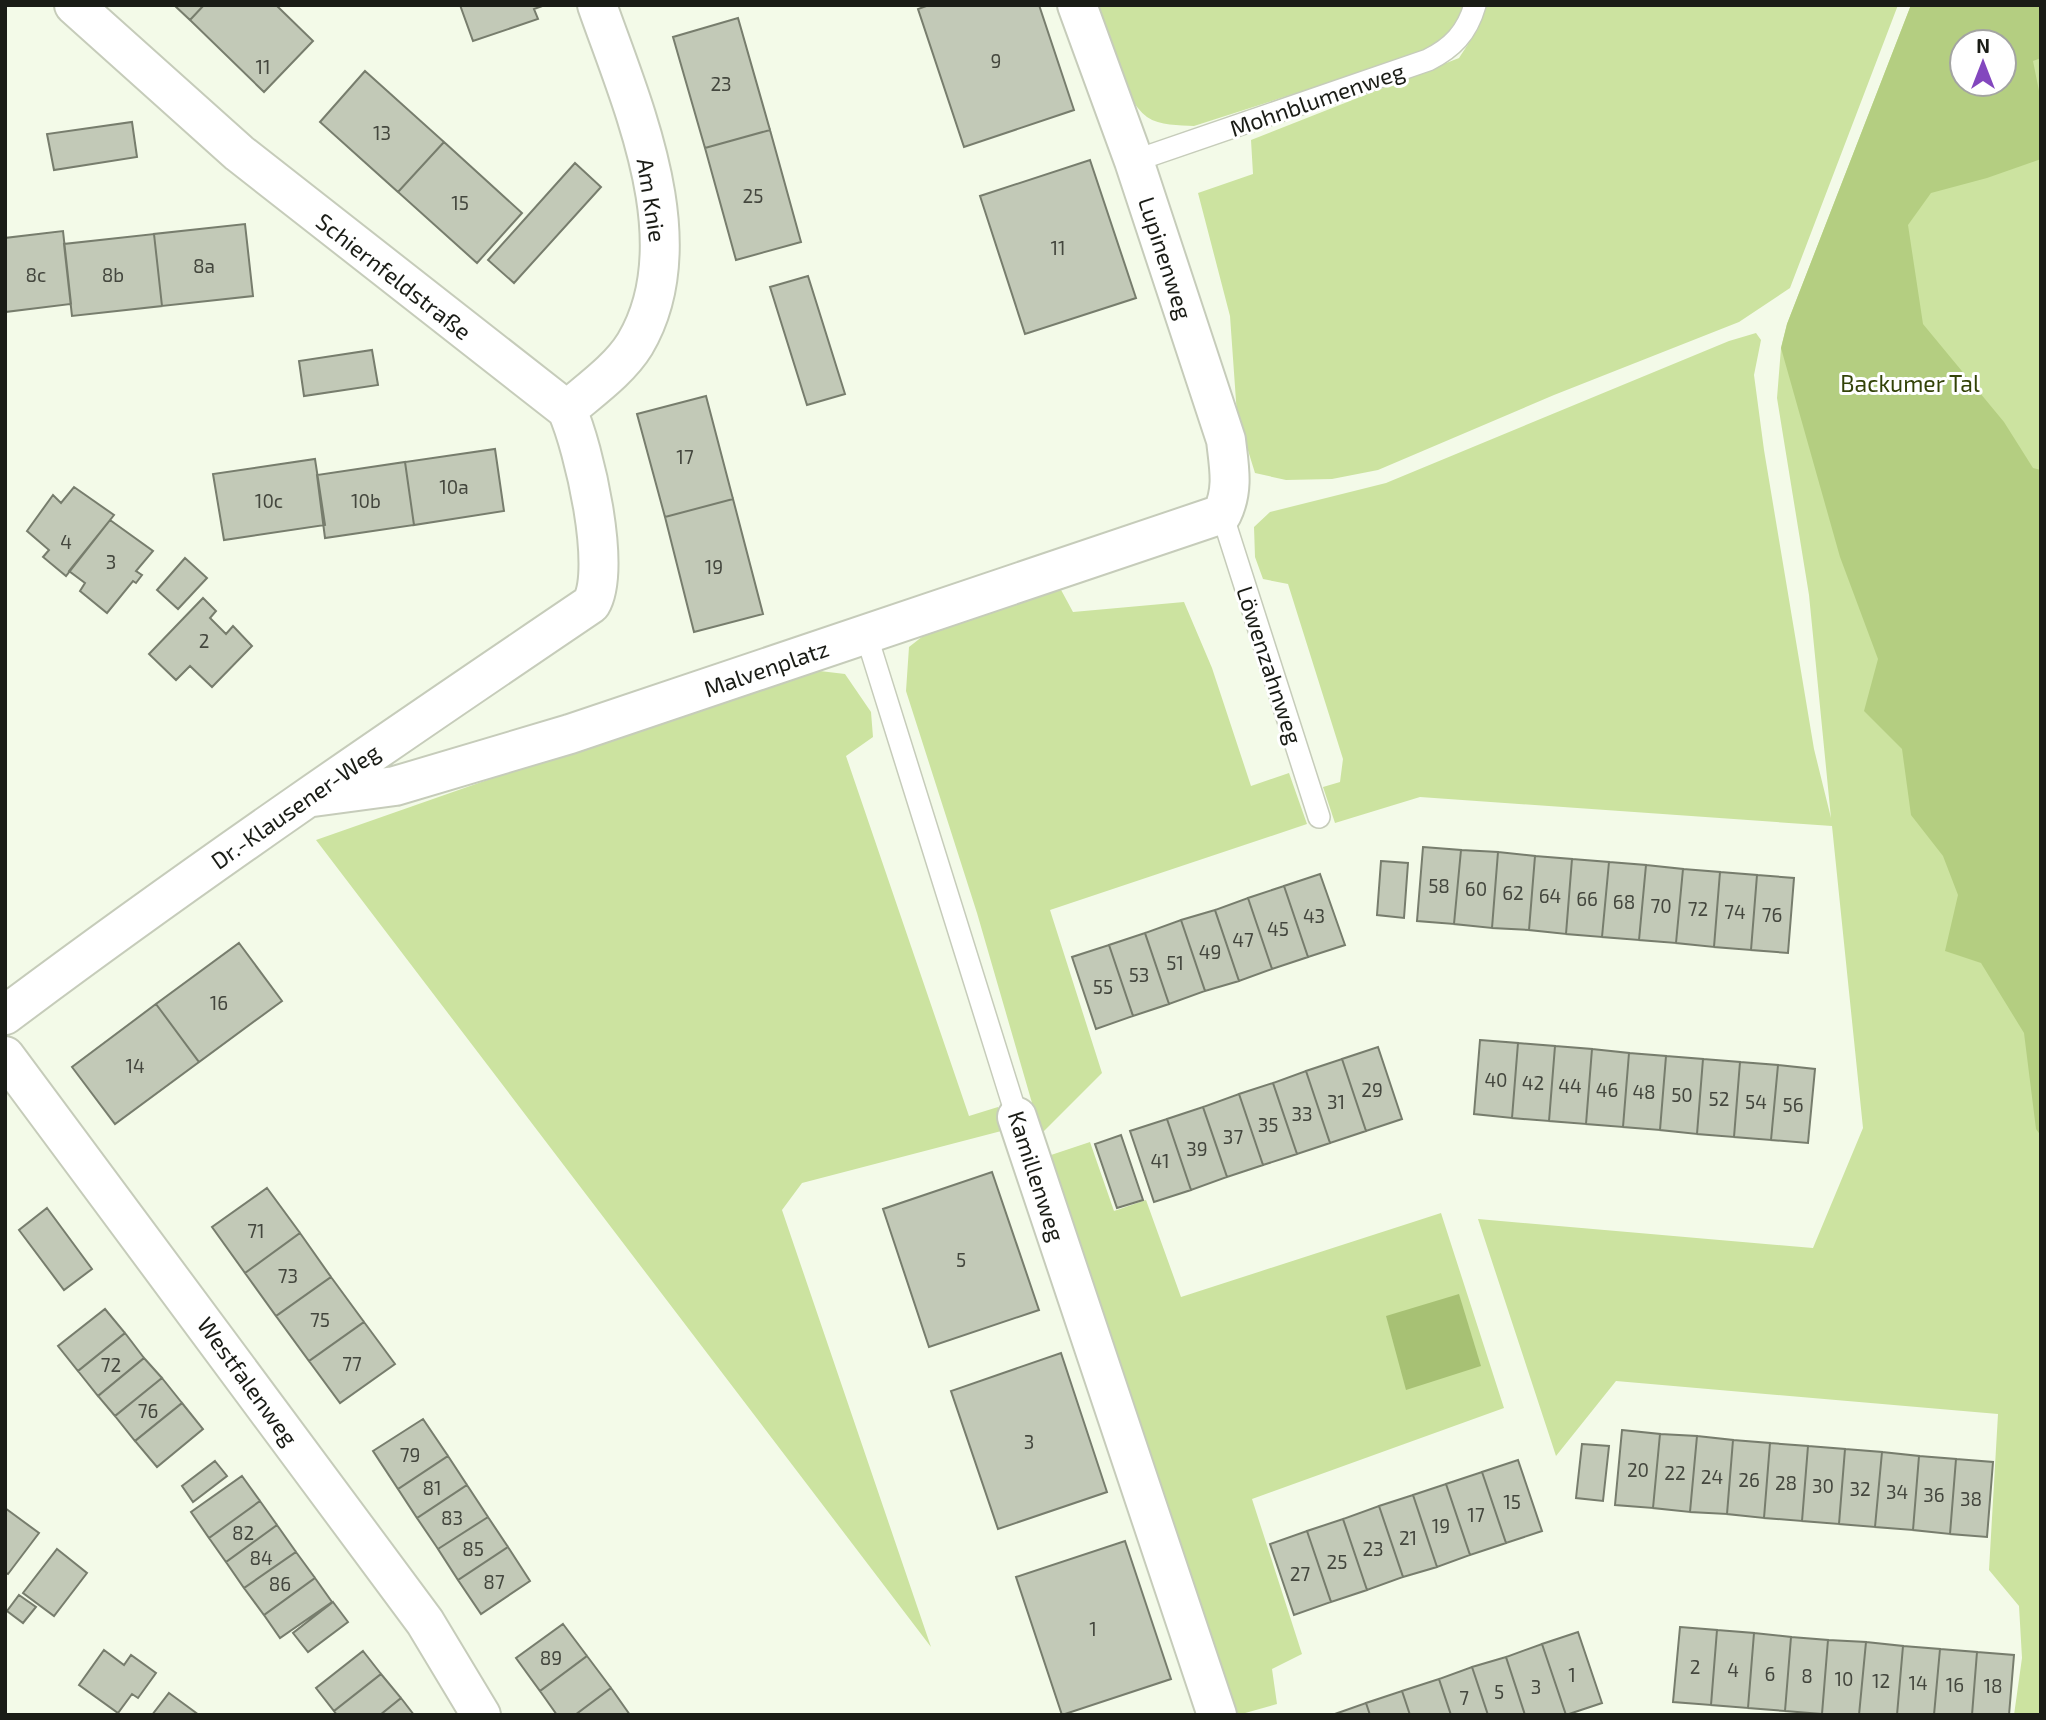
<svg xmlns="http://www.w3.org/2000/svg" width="2046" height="1720" font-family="'Exo 2',sans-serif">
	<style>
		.green { fill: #cce3a0; fill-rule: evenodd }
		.forest { fill: #b4ce81; fill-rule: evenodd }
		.water { fill: #a7c174 }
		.building { fill: #c2c9b7; stroke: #777d6d; stroke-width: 2 }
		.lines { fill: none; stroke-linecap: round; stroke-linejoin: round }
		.lane-casing { stroke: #c6ccba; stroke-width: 24 }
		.street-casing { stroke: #c6ccba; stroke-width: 42 }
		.lane { stroke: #fff; stroke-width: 21 }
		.street { stroke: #fff; stroke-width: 38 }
		.labels { text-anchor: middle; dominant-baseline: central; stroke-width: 6; stroke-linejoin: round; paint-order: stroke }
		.number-label { font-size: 19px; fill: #44473e }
		.street-label { font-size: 23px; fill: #1a1c16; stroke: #fff }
		.park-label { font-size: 23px; fill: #334308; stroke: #fff }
	</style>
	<rect width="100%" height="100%" fill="#f3fae8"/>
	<path class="green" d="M1092,5H1464C1465,27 1440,41 1424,52L1194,126C1179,125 1160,126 1147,117C1122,98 1105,35 1092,5Z
		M1486,5H1898L1790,288L1739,322L1554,395L1378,470L1332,479L1286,480L1255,473L1237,415L1230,316L1198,193L1253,174L1251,140L1459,58L1478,29Z
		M1911,5H2041V1715H2014L2022,1658L2019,1606L1989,1570L1998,1414L1616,1381L1556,1456L1478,1219L1813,1248L1863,1128L1832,826L1420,797L1335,823L1323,787L1340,782L1343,759L1288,584L1263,579L1255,557L1254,527L1270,512L1386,483L1729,341L1756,333L1761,340L1754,375L1764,450L1814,749L1831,818L1809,595L1777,398L1781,348L1787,324ZM1962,42H2004V84H1962Z
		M1060,588L1073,612L1184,602L1212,668L1251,786L1289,773L1307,824L1050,910L1102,1073L1041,1134L977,913L906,691L909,647L932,629Z
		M803,669L845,674L871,712L873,737L846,756L969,1116L998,1107L1009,1129L802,1183L782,1210L931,1647L316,840Z
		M1090,1142L1114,1211L1146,1200L1181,1297L1441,1213L1504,1408L1252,1499L1302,1654L1272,1669L1277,1704L1238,1715L1048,1156Z"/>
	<path class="forest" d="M1911,5H2041V58L2033,61L2041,101V159L1987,178L1931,193L1908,225L1923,324L2004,422L2033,468L2041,470V1136L2036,1129L2024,1033L1981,963L1945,951L1958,895L1943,856L1911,815L1902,749L1864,711L1878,659L1840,557L1781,348L1787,324ZM1962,42H2004V84H1962Z"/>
	<path class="water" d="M1459,1294L1481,1366L1406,1390L1386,1316Z"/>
	<path class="building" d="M174,5H204L190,20Z
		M204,5H276L313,41L264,92L190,20Z
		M460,5H545L534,9L538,19L473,41Z
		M929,5H1039L1074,110L964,147L918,9Z
		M738,18L770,130L705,148L673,37Z
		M365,71L444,142L398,192L320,122Z
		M132,122L137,157L54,170L47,134Z
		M770,130L801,242L736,260L705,148Z
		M444,142L522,213L477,263L398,192Z
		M1090,160L1136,298L1025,334L980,196Z
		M575,163L601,187L514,283L488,260Z
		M245,224L253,296L162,306L154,234Z
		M63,231L71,304L5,312V238Z
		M154,234L162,306L72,316L64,244Z
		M808,276L845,394L807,405L770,287Z
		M372,350L378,385L304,396L299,361Z
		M706,396L733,499L665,517L637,414Z
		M495,449L504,511L414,525L405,462Z
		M315,459L325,525L224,540L213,474Z
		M405,462L414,525L325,538L317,475Z
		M74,487L114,515L66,576L43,557L49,550L27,531L53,495L61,503Z
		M733,499L763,614L694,632L665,517Z
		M110,520L153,551L136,571L142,575L136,583L133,581L107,613L80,591L85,583L69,571Z
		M185,558L207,578L178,609L157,590Z
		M203,598L216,611L210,618L226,634L233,626L252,646L212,687L190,666L176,680L149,654Z
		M1423,847L1461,850L1454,924L1417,921Z
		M1461,850L1498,852L1492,928L1454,924Z
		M1498,852L1535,856L1529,930L1492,928Z
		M1535,856L1572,859L1566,934L1529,930Z
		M1572,859L1609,862L1602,937L1566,934Z
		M1381,861L1408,863L1404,918L1377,915Z
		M1609,862L1646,865L1639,940L1602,937Z
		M1646,865L1683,869L1676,943L1639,940Z
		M1683,869L1720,872L1714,947L1676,943Z
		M1720,872L1757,875L1751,950L1714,947Z
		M1320,874L1345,945L1308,957L1284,886Z
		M1757,875L1794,878L1788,953L1751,950Z
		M1284,886L1308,957L1272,969L1248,898Z
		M1248,898L1272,969L1239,981L1215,910Z
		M1215,910L1239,981L1205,991L1181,920Z
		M1181,920L1205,991L1169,1004L1145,933Z
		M1145,933L1169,1004L1133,1016L1109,945Z
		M239,943L282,1001L199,1062L156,1004Z
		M1109,945L1133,1016L1096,1029L1072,957Z
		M156,1004L199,1062L115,1124L72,1067Z
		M1480,1040L1518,1043L1512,1118L1474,1114Z
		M1518,1043L1555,1046L1549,1121L1512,1118Z
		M1555,1046L1592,1049L1586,1124L1549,1121Z
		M1378,1047L1402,1119L1366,1131L1342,1059Z
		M1592,1049L1629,1053L1623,1127L1586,1124Z
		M1629,1053L1666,1056L1660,1130L1623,1127Z
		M1666,1056L1703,1059L1697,1134L1660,1130Z
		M1342,1059L1366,1131L1330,1143L1306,1071Z
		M1703,1059L1740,1062L1734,1137L1697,1134Z
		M1740,1062L1778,1065L1771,1140L1734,1137Z
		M1778,1065L1815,1069L1808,1143L1771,1140Z
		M1306,1071L1330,1143L1297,1154L1273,1083Z
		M1273,1083L1297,1154L1263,1165L1239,1094Z
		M1239,1094L1263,1165L1227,1177L1203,1107Z
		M1203,1107L1227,1177L1191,1190L1167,1119Z
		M1167,1119L1191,1190L1154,1202L1130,1131Z
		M1121,1135L1143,1200L1117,1208L1095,1144Z
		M992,1172L1039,1310L929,1347L883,1209Z
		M267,1188L300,1233L245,1273L212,1227Z
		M47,1208L92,1269L64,1290L19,1230Z
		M300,1233L331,1277L276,1316L245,1273Z
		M331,1277L364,1322L309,1361L276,1316Z
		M105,1309L125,1333L78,1371L58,1346Z
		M364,1322L395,1364L340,1403L309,1361Z
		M125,1333L144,1358L98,1396L78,1371Z
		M1061,1353L1107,1492L998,1529L951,1391Z
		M144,1358L162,1378L115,1416L98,1396Z
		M162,1378L182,1403L135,1441L115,1416Z
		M182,1403L203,1429L157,1467L135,1441Z
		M423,1419L448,1456L398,1489L373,1451Z
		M1622,1430L1660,1434L1653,1508L1615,1505Z
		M1660,1434L1697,1436L1690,1512L1653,1508Z
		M1697,1436L1733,1440L1727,1514L1690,1512Z
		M1733,1440L1770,1443L1764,1518L1727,1514Z
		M1770,1443L1808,1446L1802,1521L1764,1518Z
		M1582,1444L1609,1446L1603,1501L1576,1498Z
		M1808,1446L1845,1449L1839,1524L1802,1521Z
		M1845,1449L1882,1452L1875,1527L1839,1524Z
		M1882,1452L1919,1456L1913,1530L1875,1527Z
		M448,1456L467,1485L417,1518L398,1489Z
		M1919,1456L1956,1459L1950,1534L1913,1530Z
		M1956,1459L1993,1462L1987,1537L1950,1534Z
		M1518,1460L1542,1531L1506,1543L1482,1472Z
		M215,1461L227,1476L193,1502L182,1486Z
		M1482,1472L1506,1543L1470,1555L1446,1484Z
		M242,1476L260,1501L209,1538L191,1512Z
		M1446,1484L1470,1555L1437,1567L1413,1495Z
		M467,1485L488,1517L438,1549L417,1518Z
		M1413,1495L1437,1567L1403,1577L1379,1506Z
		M260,1501L277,1525L226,1562L209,1538Z
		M1379,1506L1403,1577L1367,1590L1343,1519Z
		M5,1508L39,1533L8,1574L5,1572Z
		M488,1517L508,1547L458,1580L438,1549Z
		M1343,1519L1367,1590L1331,1602L1307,1531Z
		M277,1525L296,1552L244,1588L226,1562Z
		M1307,1531L1331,1602L1294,1615L1270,1544Z
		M1125,1541L1171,1679L1062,1715L1016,1577Z
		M508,1547L530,1581L481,1614L458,1580Z
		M57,1549L87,1573L54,1616L23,1593Z
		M296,1552L315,1578L264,1615L244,1588Z
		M315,1578L332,1602L280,1638L264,1615Z
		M19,1595L36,1607L23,1623L7,1611Z
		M333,1602L348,1622L308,1652L293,1633Z
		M563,1624L587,1656L540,1691L516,1658Z
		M1680,1627L1717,1630L1711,1705L1673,1702Z
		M1717,1630L1754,1633L1748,1708L1711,1705Z
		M1578,1632L1602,1703L1566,1715L1542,1644Z
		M1754,1633L1791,1637L1785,1711L1748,1708Z
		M1791,1637L1828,1640L1822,1714L1785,1711Z
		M1828,1640L1866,1642L1859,1715L1822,1714Z
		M1866,1642L1903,1646L1897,1715H1859Z
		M1542,1644L1566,1715H1525L1506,1657Z
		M1903,1646L1940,1649L1934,1715H1897Z
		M1940,1649L1977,1652L1972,1715H1934Z
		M104,1650L124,1665L131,1655L156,1673L138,1698L132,1694L118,1713L79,1685Z
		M363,1651L381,1674L334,1711L316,1688Z
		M1977,1652L2014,1655L2009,1715H1972Z
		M587,1656L611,1688L575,1715H557L540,1691Z
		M1506,1657L1525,1715H1488L1472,1667Z
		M1472,1667L1488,1715H1451L1439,1679Z
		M381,1674L401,1698L380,1715H337L334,1711Z
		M1439,1679L1451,1715H1410L1402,1691Z
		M611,1688L630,1715H575Z
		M1402,1691L1410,1715H1370L1366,1703Z
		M169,1693L199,1715H152Z
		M401,1698L414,1715H380Z
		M1366,1703L1370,1715H1332Z"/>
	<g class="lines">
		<g class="lane-casing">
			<path id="lane" d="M1134,161L1428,60C1452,48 1467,33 1475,5
				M1222,514L1319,817
				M866,634L1017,1117"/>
		</g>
		<g class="street-casing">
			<path id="street" d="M567,410C590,390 619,370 635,344C695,243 632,105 597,5
				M313,797L395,786L570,734L1222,514C1234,489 1229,467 1226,440L1134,161L1077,5
				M5,1015C196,872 393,738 591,604C612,569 584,448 567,410L239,153L74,5
				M5,1056L425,1622L481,1715
				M1017,1117L1217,1715"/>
		</g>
		<use href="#lane" class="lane"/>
		<use href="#street" class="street"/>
	</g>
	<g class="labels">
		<g class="number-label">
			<text x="996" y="60">9</text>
			<text x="263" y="66">11</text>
			<text x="721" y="83">23</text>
			<text x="382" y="132">13</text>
			<text x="753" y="195">25</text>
			<text x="460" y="202">15</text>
			<text x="1058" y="247">11</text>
			<text x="204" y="265">8a</text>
			<text x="36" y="274">8c</text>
			<text x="113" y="274">8b</text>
			<text x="685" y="456">17</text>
			<text x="454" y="486">10a</text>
			<text x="269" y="500">10c</text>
			<text x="366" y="500">10b</text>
			<text x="66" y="541">4</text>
			<text x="111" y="561">3</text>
			<text x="714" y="566">19</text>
			<text x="204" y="640">2</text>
			<text x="1439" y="885">58</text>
			<text x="1476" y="888">60</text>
			<text x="1513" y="892">62</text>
			<text x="1550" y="895">64</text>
			<text x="1587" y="898">66</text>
			<text x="1624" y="901">68</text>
			<text x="1661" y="905">70</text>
			<text x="1698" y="908">72</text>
			<text x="1735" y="911">74</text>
			<text x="1772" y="914">76</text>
			<text x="1314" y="915">43</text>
			<text x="1278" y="928">45</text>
			<text x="1243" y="939">47</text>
			<text x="1210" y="951">49</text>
			<text x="1175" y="962">51</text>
			<text x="1139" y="974">53</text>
			<text x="1103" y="986">55</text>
			<text x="219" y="1002">16</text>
			<text x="135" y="1065">14</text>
			<text x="1496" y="1079">40</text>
			<text x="1533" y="1082">42</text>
			<text x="1570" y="1085">44</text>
			<text x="1372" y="1089">29</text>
			<text x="1607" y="1089">46</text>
			<text x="1644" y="1091">48</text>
			<text x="1682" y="1094">50</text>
			<text x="1719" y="1098">52</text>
			<text x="1336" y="1101">31</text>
			<text x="1756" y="1101">54</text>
			<text x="1793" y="1104">56</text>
			<text x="1302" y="1113">33</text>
			<text x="1268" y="1124">35</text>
			<text x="1233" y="1136">37</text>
			<text x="1197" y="1148">39</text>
			<text x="1160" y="1160">41</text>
			<text x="256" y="1230">71</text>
			<text x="961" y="1259">5</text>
			<text x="288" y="1275">73</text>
			<text x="320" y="1319">75</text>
			<text x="352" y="1363">77</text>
			<text x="111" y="1364">72</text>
			<text x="148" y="1410">76</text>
			<text x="1029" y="1441">3</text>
			<text x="410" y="1454">79</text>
			<text x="1638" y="1469">20</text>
			<text x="1675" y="1472">22</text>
			<text x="1712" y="1476">24</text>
			<text x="1749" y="1479">26</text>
			<text x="1786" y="1482">28</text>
			<text x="1823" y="1485">30</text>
			<text x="432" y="1487">81</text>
			<text x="1860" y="1488">32</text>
			<text x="1897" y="1491">34</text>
			<text x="1934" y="1494">36</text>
			<text x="1971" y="1498">38</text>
			<text x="1512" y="1501">15</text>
			<text x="1476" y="1514">17</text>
			<text x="452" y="1517">83</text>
			<text x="1441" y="1525">19</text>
			<text x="243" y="1532">82</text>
			<text x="1408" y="1537">21</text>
			<text x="473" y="1548">85</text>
			<text x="1373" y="1548">23</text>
			<text x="261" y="1557">84</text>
			<text x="1337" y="1561">25</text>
			<text x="1300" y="1573">27</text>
			<text x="494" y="1581">87</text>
			<text x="280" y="1583">86</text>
			<text x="1093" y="1628">1</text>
			<text x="551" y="1657">89</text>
			<text x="1695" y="1666">2</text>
			<text x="1733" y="1669">4</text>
			<text x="1770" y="1673">6</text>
			<text x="1572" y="1674">1</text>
			<text x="1807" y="1675">8</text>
			<text x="1844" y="1678">10</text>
			<text x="1881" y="1680">12</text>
			<text x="1918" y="1682">14</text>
			<text x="1955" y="1684">16</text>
			<text x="1993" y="1685">18</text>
			<text x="1536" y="1686">3</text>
			<text x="1499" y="1691">5</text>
			<text x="1464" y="1697">7</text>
		</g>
		<g class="street-label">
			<text transform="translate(1317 99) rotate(-19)">Mohnblumenweg</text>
			<text transform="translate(652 200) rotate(81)">Am Knie</text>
			<text transform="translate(1166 258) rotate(72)">Lupinenweg</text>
			<text transform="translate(394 276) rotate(38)">Schiernfeldstraße</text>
			<text transform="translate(1270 665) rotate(72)">Löwenzahnweg</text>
			<text transform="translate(766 668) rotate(-19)">Malvenplatz</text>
			<text transform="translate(295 806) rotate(-35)">Dr.-Klausener-Weg</text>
			<text transform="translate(1037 1176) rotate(72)">Kamillenweg</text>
			<text transform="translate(248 1381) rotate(54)">Westfalenweg</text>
		</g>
		<g class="park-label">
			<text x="1910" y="383">Backumer Tal</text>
		</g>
	</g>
	<rect width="2046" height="1720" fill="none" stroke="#1a1c16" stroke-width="14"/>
	<g transform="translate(1983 63)"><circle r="33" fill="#ffffff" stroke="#a3a4a2" stroke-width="2"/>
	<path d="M0-5L12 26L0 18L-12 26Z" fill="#8347be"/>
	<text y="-10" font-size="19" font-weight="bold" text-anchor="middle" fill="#1a1c16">N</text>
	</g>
</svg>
